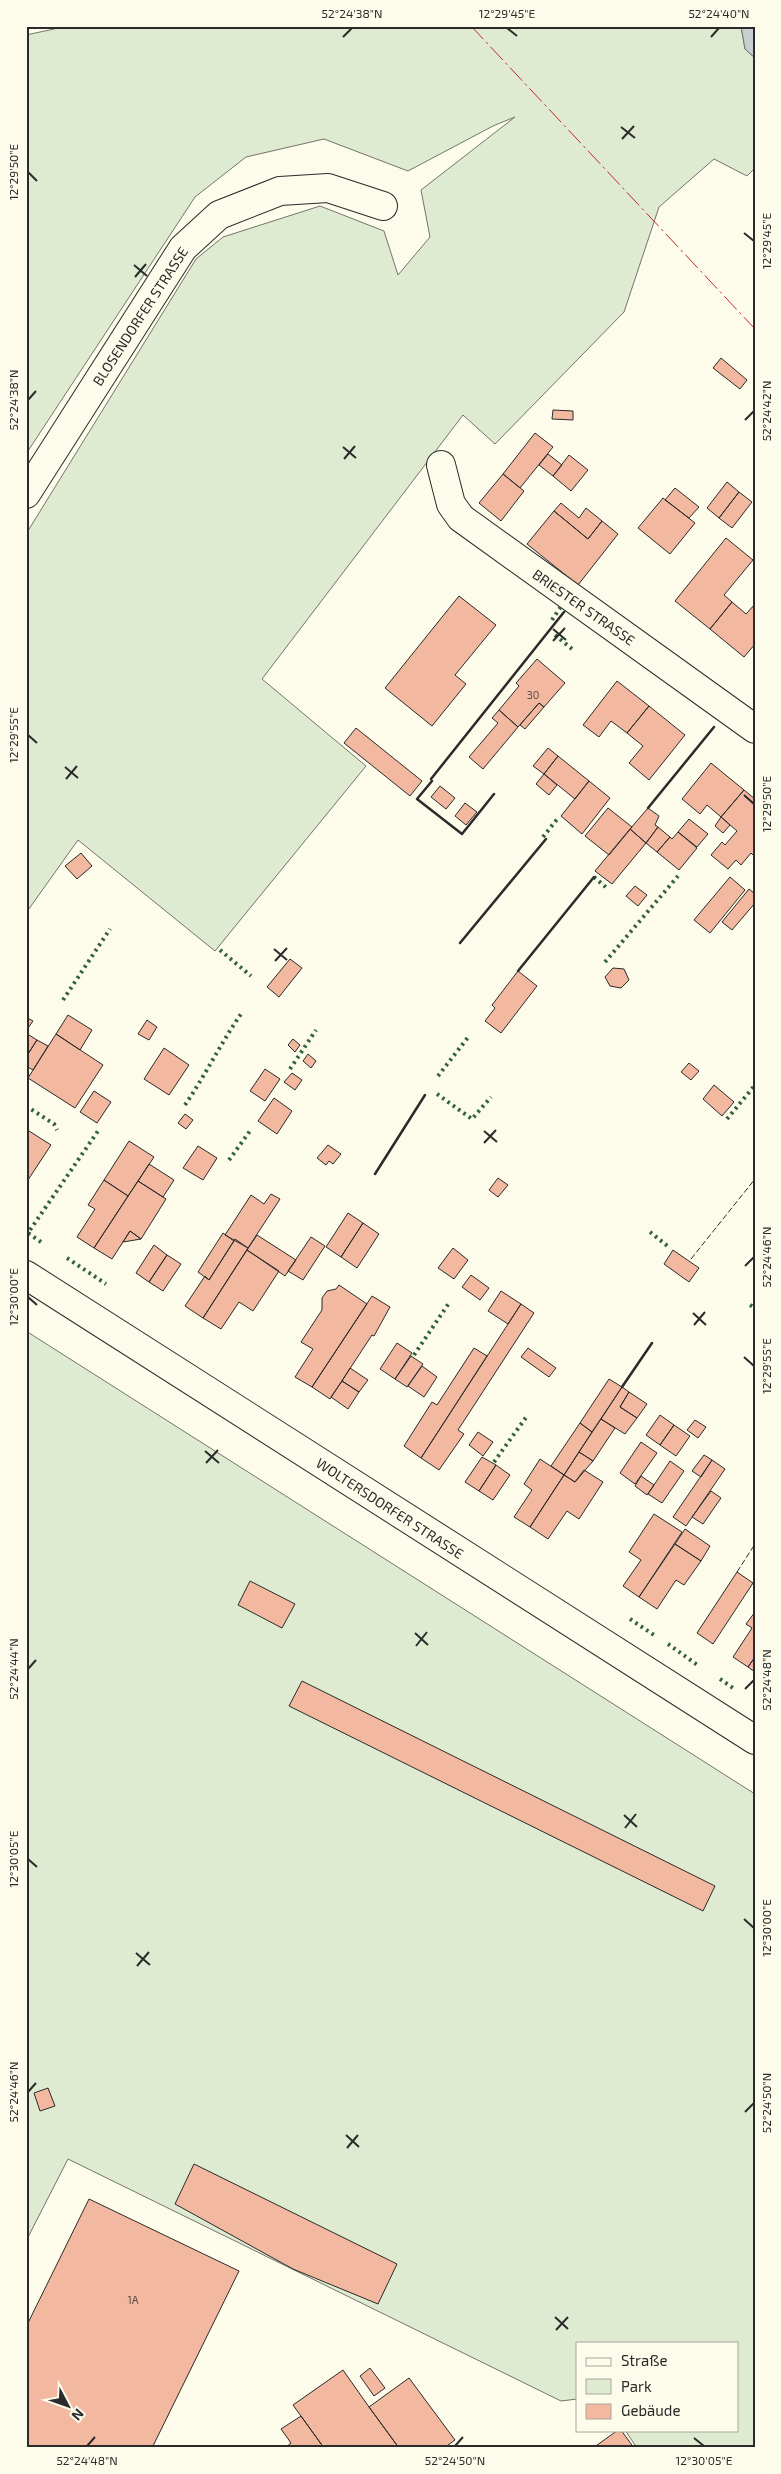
<svg xmlns="http://www.w3.org/2000/svg" width="781" height="2474" font-family="'Exo 2',sans-serif">
	<style>
		.green { fill: #deebd1; stroke: #74746e }
		.water { fill: #c7d0d0; stroke: #74746e }
		.building { fill: #f2b8a0; stroke: #2b2b2b }
		.lines { fill: none; stroke-linecap: round; stroke-linejoin: round }
		.minor-casing { stroke: #2b2b2b; stroke-width: 30 }
		.minor { stroke: #fdfbea; stroke-width: 28 }
		.hedge { stroke: #34623c; stroke-width: 4; stroke-dasharray: 2.5 4; stroke-linecap: butt }
		.fence { stroke: #2b2b2b; stroke-width: 1; stroke-dasharray: 6 2.5; stroke-linecap: butt }
		.wall { stroke: #2b2b2b; stroke-width: 2.5 }
		.power { stroke: #c62828; stroke-width: 1; stroke-dasharray: 18 4 2.5 4; stroke-linecap: butt }
		.ticks { fill: none; stroke: #2b2b2b; stroke-width: 2 }
		.labels { text-anchor: middle; dominant-baseline: central; stroke-width: 4; stroke-linejoin: round; paint-order: stroke }
		.number-label { font-size: 11px; fill: #5d4e48 }
		.street-label { font-size: 14px; fill: #2b2b2b; stroke: #fdfbea }
		.neatline { fill: none; stroke: #2b2b2b; stroke-width: 2 }
		.ticks-label { font-size: 12px; text-anchor: middle; fill: #2b2b2b }
	</style>
	<rect width="100%" height="100%" fill="#fdfbea"/>
	<path class="green" d="M68,26H741L745,49L755,58V168L747,176L714,159L659,207L624,312L495,444L463,415L262,679L366,766L215,951L78,840L26,913V534L196,259L223,237L320,206L384,231L398,275L430,237L421,190L515,117L493,126L408,171L324,139L246,157L195,197L26,454V35Z
		M26,1331L755,1794V2448H637L625,2430H737V2343H577V2399L561,2401L68,2159L26,2241Z"/>
	<path class="water" d="M741,26H755V58L745,49Z"/>
	<path class="building" d="M721,358L747,380L740,389L713,368Z
		M553,410L573,411V420L552,419Z
		M535,433L553,447L520,488L503,474Z
		M548,454L562,465L553,476L539,465Z
		M569,455L588,470L571,491L553,476Z
		M503,474L524,491L501,521L479,503Z
		M727,482L739,492L719,518L707,508Z
		M675,488L699,507L689,518L665,500Z
		M739,492L752,502L732,528L719,518Z
		M663,498L695,523L670,554L638,528Z
		M561,503L579,518L586,508L602,521L588,539L554,511Z
		M554,511L588,539L602,521L618,534L578,585L527,544Z
		M726,538L753,560L724,595L732,602L710,629L675,601Z
		M459,596L496,625L455,675L466,684L432,726L385,688Z
		M732,602L746,614L755,604V644L744,657L710,629Z
		M537,659L565,683L544,707L539,703L518,727L499,710L519,686L516,683Z
		M617,681L649,706L627,733L611,721L599,737L583,725Z
		M539,703L544,707L525,729L520,725Z
		M649,706L685,735L649,780L629,763L643,746L627,733Z
		M499,710L518,727L483,769L469,757L498,723L492,718Z
		M356,728L422,781L410,796L344,743Z
		M548,748L558,756L544,774L533,766Z
		M558,756L589,781L575,799L544,774Z
		M711,763L744,790L721,817L707,805L700,814L682,799Z
		M544,774L557,785L549,795L536,784Z
		M589,781L610,798L582,834L561,816Z
		M440,786L455,798L446,809L431,797Z
		M744,790L755,799V854L753,855L751,853L741,865L736,860L728,869L711,855L722,842L725,845L737,831L721,817Z
		M465,803L477,812L466,825L455,816Z
		M608,808L632,827L609,855L585,836Z
		M648,808L659,816L655,825L658,827L646,843L630,829Z
		M721,817L730,825L723,833L715,826Z
		M689,819L708,834L697,847L678,832Z
		M658,827L670,837L657,852L646,843Z
		M630,829L646,843L612,884L595,871Z
		M678,832L697,848L679,870L657,852L670,837L672,839Z
		M81,853L92,866L77,879L65,866Z
		M730,877L745,890L710,933L694,920Z
		M635,886L647,895L638,906L626,896Z
		M749,889L755,894V903L732,930L722,922Z
		M290,959L302,968L279,997L267,987Z
		M613,968L624,969L629,980L621,988L610,986L605,977Z
		M518,971L537,986L501,1033L485,1021L495,1008L492,1005Z
		M68,1015L92,1030L80,1050L56,1034Z
		M26,1017L33,1021L26,1031Z
		M147,1020L157,1027L149,1040L138,1034Z
		M26,1033L37,1040L26,1057Z
		M56,1034L103,1065L75,1108L28,1078Z
		M293,1039L300,1045L295,1052L288,1045Z
		M37,1040L48,1046L33,1070L26,1066V1057Z
		M164,1048L189,1065L169,1095L144,1079Z
		M308,1054L316,1061L311,1068L303,1061Z
		M689,1063L699,1071L691,1080L681,1072Z
		M265,1069L280,1079L265,1101L250,1091Z
		M292,1073L302,1080L295,1090L284,1082Z
		M714,1085L734,1102L722,1116L703,1099Z
		M94,1091L111,1102L97,1123L80,1112Z
		M274,1098L292,1111L277,1134L258,1121Z
		M185,1114L193,1120L186,1129L178,1123Z
		M26,1129L51,1145L26,1183Z
		M129,1141L154,1157L128,1196L104,1180Z
		M328,1145L341,1154L333,1164L329,1161L326,1165L317,1158Z
		M198,1146L217,1158L203,1180L183,1168Z
		M149,1164L174,1180L163,1197L138,1181Z
		M498,1178L508,1185L498,1197L489,1190Z
		M104,1180L128,1196L94,1248L77,1237L95,1209L88,1205Z
		M138,1181L166,1199L141,1239L130,1231L112,1259L94,1248Z
		M271,1194L280,1199L248,1248L225,1235L251,1195L264,1204Z
		M348,1213L363,1223L341,1257L326,1247Z
		M363,1223L379,1234L357,1268L341,1257Z
		M130,1231L141,1239L123,1242Z
		M223,1233L234,1241L209,1280L198,1272Z
		M257,1235L296,1260L285,1276L247,1250Z
		M311,1237L325,1246L303,1280L288,1271Z
		M235,1239L248,1248L203,1318L185,1306L205,1276L209,1280Z
		M154,1245L167,1255L149,1282L136,1273Z
		M453,1248L468,1260L454,1279L438,1268Z
		M247,1250L279,1271L253,1311L239,1302L221,1329L203,1318Z
		M673,1250L699,1268L689,1282L664,1264Z
		M167,1255L181,1264L163,1291L149,1282Z
		M471,1275L489,1288L480,1300L462,1287Z
		M339,1285L367,1304L312,1387L295,1377L313,1349L301,1342L322,1310V1298L327,1291L336,1289Z
		M501,1291L521,1304L508,1324L488,1311Z
		M372,1296L390,1307L374,1336L372,1335L330,1399L312,1387Z
		M521,1304L534,1313L458,1430L464,1434L439,1470L421,1458Z
		M397,1343L412,1353L395,1379L380,1369Z
		M474,1348L487,1356L421,1458L404,1446L432,1402L437,1405Z
		M528,1348L556,1368L549,1377L521,1357Z
		M411,1356L423,1364L407,1387L395,1379Z
		M422,1366L437,1377L424,1397L408,1386Z
		M350,1368L368,1380L359,1392L342,1381Z
		M609,1379L622,1387L592,1432L580,1423Z
		M342,1381L359,1392L348,1409L331,1397Z
		M622,1387L629,1392L620,1407L637,1418L625,1434L601,1419Z
		M629,1392L647,1404L637,1418L620,1407Z
		M660,1415L674,1425L660,1445L646,1435Z
		M601,1419L615,1428L593,1461L579,1452Z
		M695,1420L706,1427L698,1438L687,1430Z
		M580,1423L592,1432L564,1475L551,1466Z
		M674,1425L690,1436L676,1456L660,1445Z
		M478,1432L493,1442L483,1456L469,1445Z
		M641,1442L657,1453L635,1484L620,1473Z
		M579,1452L593,1461L575,1482L564,1475Z
		M704,1455L712,1460L701,1477L692,1471Z
		M482,1457L496,1465L479,1491L465,1482Z
		M540,1459L564,1475L530,1527L514,1517L532,1490L524,1484Z
		M712,1460L725,1469L686,1526L673,1517Z
		M670,1461L684,1471L662,1503L648,1494Z
		M496,1465L510,1475L493,1500L479,1491Z
		M584,1470L603,1482L579,1519L567,1511L548,1539L530,1527L564,1475L575,1482Z
		M641,1476L654,1485L647,1495L635,1486Z
		M711,1491L721,1498L703,1524L692,1517Z
		M654,1514L682,1532L639,1597L623,1586L641,1560L629,1552Z
		M685,1529L710,1546L701,1561L675,1544Z
		M675,1544L701,1561L684,1585L676,1580L657,1609L639,1597Z
		M737,1572L753,1583L713,1644L697,1633Z
		M250,1581L295,1604L282,1628L238,1605Z
		M755,1612V1657L748,1667L733,1657L752,1628L746,1624Z
		M755,1657V1672L748,1667Z
		M302,1681L715,1886L703,1911L289,1706Z
		M48,2088L55,2106L40,2111L34,2093Z
		M194,2164L397,2264L378,2304L293,2269L175,2204Z
		M89,2199L239,2271L152,2448H26V2327Z
		M370,2368L385,2388L374,2396L360,2376Z
		M343,2370L369,2407L399,2448H324L293,2405Z
		M409,2378L455,2440L444,2448H399L369,2407Z
		M301,2416L324,2448H285L291,2443L281,2429Z
		M618,2430H621L634,2448H593Z"/>
	<g class="lines">
		<g class="minor-casing">
			<path id="minor" d="M441,465L451,504L461,518L755,729
				M26,494L183,248L219,215L280,191L328,188L383,206
				M26,1275L755,1740"/>
		</g>
		<use href="#minor" class="minor"/>
		<path class="hedge" d="M552,620L562,605
			M555,635L572,649
			M543,837L558,818
			M594,877L608,889
			M220,950L251,976
			M605,962L678,876
			M63,1000L110,929
			M290,1069L316,1030
			M438,1076L469,1036
			M437,1094L472,1119L491,1097
			M185,1105C206,1074 222,1041 243,1011
			M26,1106L54,1124L57,1130
			M727,1119L755,1085
			M229,1160L250,1131
			M650,1232L670,1248
			M41,1242L28,1233L98,1131
			M67,1258L106,1284
			M750,1305L755,1308
			M414,1355L449,1303
			M494,1462L527,1416
			M630,1619L654,1635
			M668,1644L699,1666
			M720,1679L736,1690"/>
		<path class="fence" d="M691,1259L755,1179
			M737,1572L755,1544"/>
		<path class="wall" d="M431,779L564,612
			M432,781L417,799L462,834L494,794
			M648,808L714,727
			M460,943L546,839
			M518,971L594,877
			M375,1174L425,1095
			M622,1387L652,1343"/>
		<path class="power" d="M471,26L755,329"/>
	</g>
	<path class="ticks" d="M507,28L517,36M343,37L352,28M711,37L719,28M621,127L635,138M622,139L634,126M28,172L37,181M744,233L754,241M134,265L147,276M135,277L146,264M28,400L36,391M745,420L754,411M343,447L356,458M344,459L355,446M553,629L566,640M553,641L565,628M28,735L37,743M65,767L78,778M66,779L77,766M744,795L754,804M274,949L287,960M275,961L287,948M484,1131L497,1142M484,1143L496,1130M745,1266L754,1257M28,1297L37,1305M693,1313L706,1325M694,1325L705,1312M744,1357L754,1366M205,1451L219,1463M206,1463L218,1450M415,1633L428,1645M416,1646L427,1632M28,1669L36,1660M745,1689L754,1680M624,1815L637,1827M625,1828L636,1814M28,1859L37,1867M744,1919L754,1928M136,1953L150,1965M137,1966L149,1952M28,2092L36,2083M745,2112L754,2103M346,2135L359,2147M347,2148L358,2135M555,2317L568,2329M556,2330L568,2317M694,2438L704,2446M87,2446L95,2437M455,2446L463,2437"/>
	<g class="labels">
		<g class="number-label">
			<text x="533" y="694">30</text>
			<text x="133" y="2299">1A</text>
		</g>
		<g class="street-label">
			<text transform="translate(140 316) rotate(-57)">BLOSENDORFER STRASSE</text>
			<text transform="translate(584 607) rotate(35)">BRIESTER STRASSE</text>
			<text transform="translate(390 1508) rotate(33)">WOLTERSDORFER STRASSE</text>
		</g>
	</g>
	<rect width="781" height="2474" fill="none" stroke="#fdfbea" stroke-width="55"/>
	<rect x="576" y="2342" width="162" height="90" fill="#fdfbea" stroke="#a9a89e"/>
	<rect x="586" y="2358" width="25" height="8" fill="#fdfbea" stroke="#a9a89e"/>
	<text x="621" y="2366" font-size="15" fill="#2b2b2b">Straße</text>
	<rect x="586" y="2379" width="25" height="15" fill="#deebd1" stroke="#a9a89e"/>
	<text x="621" y="2392" font-size="15" fill="#2b2b2b">Park</text>
	<rect x="586" y="2404" width="25" height="15" fill="#f2b8a0" stroke="#a9a89e"/>
	<text x="621" y="2416" font-size="15" fill="#2b2b2b">Gebäude</text>
	<g transform="translate(68 2406) rotate(131)" stroke="#fdfbea" stroke-width="4" paint-order="stroke">
	<path d="M0-4L9 19L0 12L-9 19Z" fill="#2b2b2b"/>
	<text y="-8" font-size="14" font-weight="bold" text-anchor="middle" fill="#2b2b2b">N</text>
	</g>
	<rect x="28" y="28" width="726" height="2418" class="neatline"/>
	<g class="ticks-label">
		<text x="352" y="18">52°24'38"N</text>
		<text x="507" y="18">12°29'45"E</text>
		<text x="719" y="18">52°24'40"N</text>
		<text transform="translate(14 172) rotate(-90)" y="4">12°29'50"E</text>
		<text transform="translate(767 241) rotate(-90)" y="4">12°29'45"E</text>
		<text transform="translate(14 400) rotate(-90)" y="4">52°24'38"N</text>
		<text transform="translate(767 411) rotate(-90)" y="4">52°24'42"N</text>
		<text transform="translate(14 735) rotate(-90)" y="4">12°29'55"E</text>
		<text transform="translate(767 804) rotate(-90)" y="4">12°29'50"E</text>
		<text transform="translate(767 1257) rotate(-90)" y="4">52°24'46"N</text>
		<text transform="translate(14 1297) rotate(-90)" y="4">12°30'00"E</text>
		<text transform="translate(767 1366) rotate(-90)" y="4">12°29'55"E</text>
		<text transform="translate(14 1669) rotate(-90)" y="4">52°24'44"N</text>
		<text transform="translate(767 1680) rotate(-90)" y="4">52°24'48"N</text>
		<text transform="translate(14 1859) rotate(-90)" y="4">12°30'05"E</text>
		<text transform="translate(767 1928) rotate(-90)" y="4">12°30'00"E</text>
		<text transform="translate(14 2092) rotate(-90)" y="4">52°24'46"N</text>
		<text transform="translate(767 2103) rotate(-90)" y="4">52°24'50"N</text>
		<text x="87" y="2465">52°24'48"N</text>
		<text x="455" y="2465">52°24'50"N</text>
		<text x="704" y="2465">12°30'05"E</text>
	</g>
</svg>
